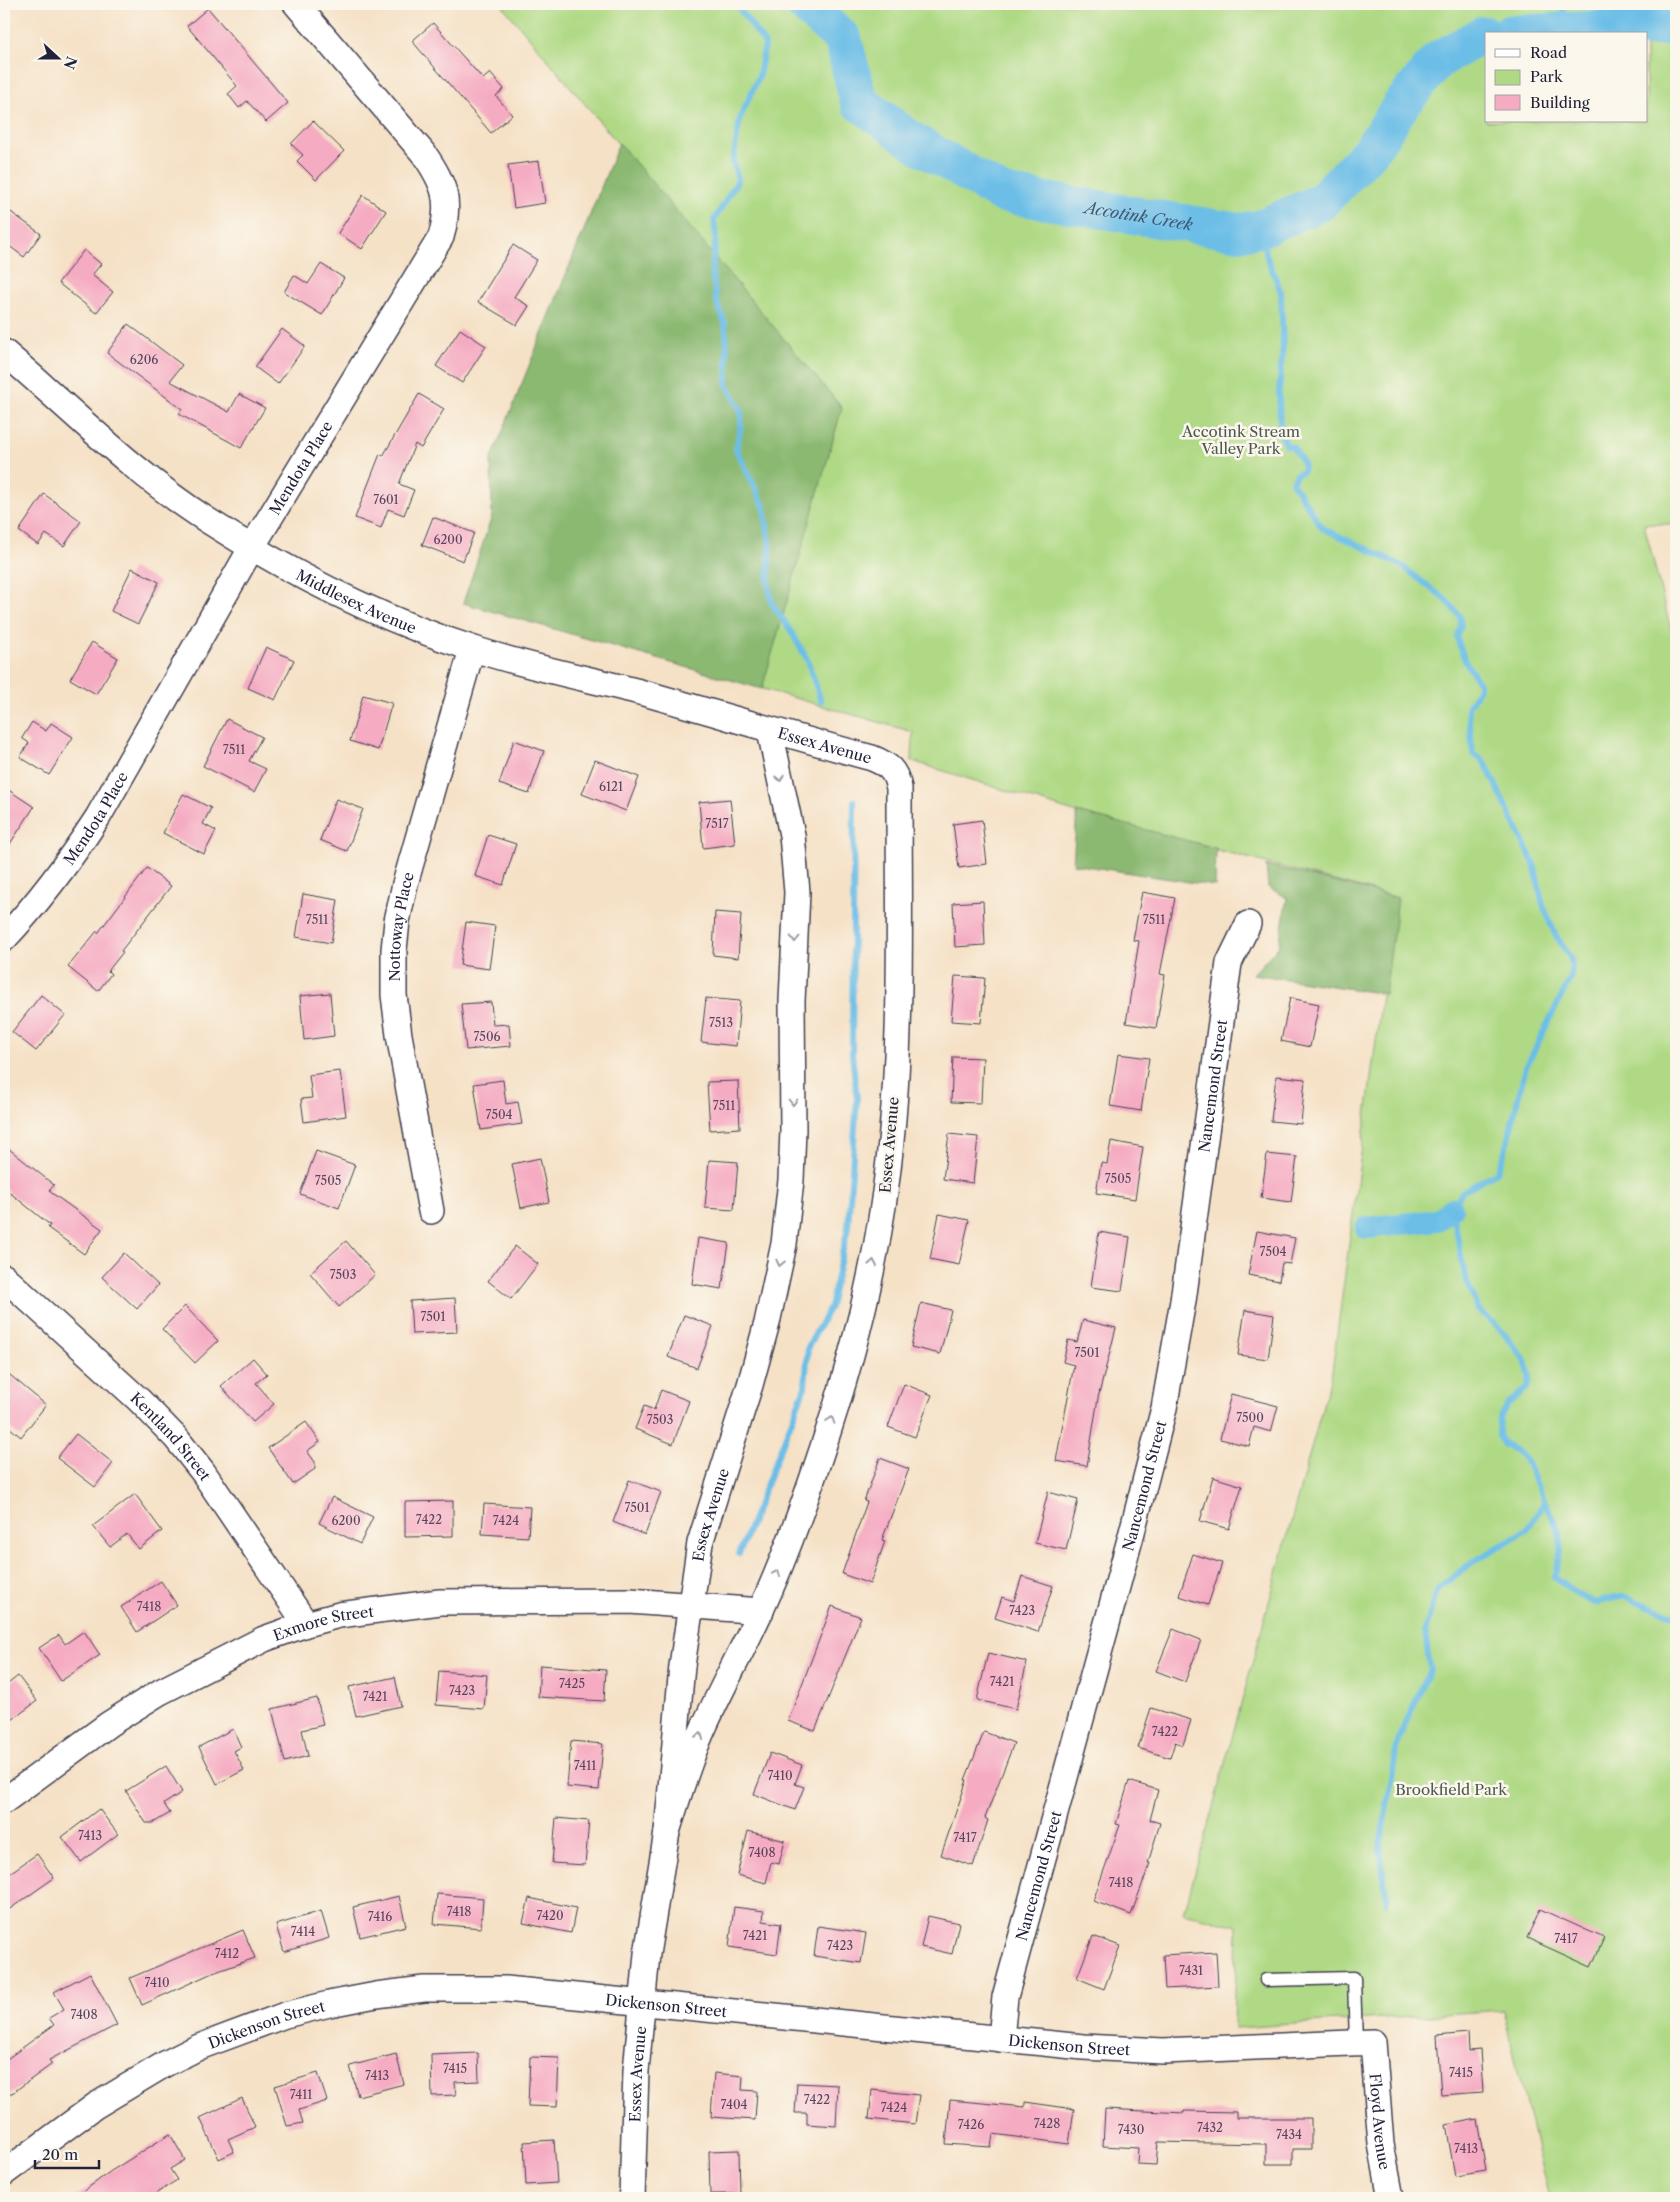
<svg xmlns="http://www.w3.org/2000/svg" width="1680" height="2202" font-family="'Libre Caslon Text',serif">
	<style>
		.green { fill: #afd984; stroke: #687e60; fill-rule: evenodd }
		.forest { fill: #8bb972; stroke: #566e56 }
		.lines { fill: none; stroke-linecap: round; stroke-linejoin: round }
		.stream { stroke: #6cbee7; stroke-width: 6 }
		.canal { stroke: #6cbee7; stroke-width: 22 }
		.river { stroke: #6cbee7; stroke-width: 38 }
		.building { fill: #f5abc2 }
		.lane-casing { stroke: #423f50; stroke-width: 15 }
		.street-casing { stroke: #423f50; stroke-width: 28 }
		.lane { stroke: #fff; stroke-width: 12 }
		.street { stroke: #fff; stroke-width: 25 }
		.oneway { stroke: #9c9ca7 }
		.labels { text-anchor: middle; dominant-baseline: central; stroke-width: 5; stroke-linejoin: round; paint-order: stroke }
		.number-label { font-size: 12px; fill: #57445d }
		.park-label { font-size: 15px; fill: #4c5951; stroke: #fbf7ec }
		.street-label { font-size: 15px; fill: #22223b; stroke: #fbf7ec }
		.water-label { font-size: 16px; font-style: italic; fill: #3c5977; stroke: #fbf7ec }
	</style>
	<rect width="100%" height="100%" fill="#fbf7ec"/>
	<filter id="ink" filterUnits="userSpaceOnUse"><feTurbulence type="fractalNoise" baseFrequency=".02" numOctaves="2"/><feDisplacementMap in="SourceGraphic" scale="10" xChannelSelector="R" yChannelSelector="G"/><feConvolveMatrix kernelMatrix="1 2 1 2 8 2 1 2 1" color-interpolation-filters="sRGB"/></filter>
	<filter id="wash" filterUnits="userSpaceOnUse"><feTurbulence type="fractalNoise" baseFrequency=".0096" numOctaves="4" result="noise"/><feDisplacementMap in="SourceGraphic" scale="20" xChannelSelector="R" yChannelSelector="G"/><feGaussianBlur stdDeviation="1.12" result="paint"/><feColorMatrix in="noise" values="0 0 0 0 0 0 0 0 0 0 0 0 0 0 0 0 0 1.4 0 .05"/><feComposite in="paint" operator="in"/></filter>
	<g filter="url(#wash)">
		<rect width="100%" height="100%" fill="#f5e1c6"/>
		<path class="green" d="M501,4H1676V524H1644L1676,650V2198H1549L1503,2010L1234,2028L1237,1926L1184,1913L1332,1372L1395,897L1074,812L912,761L913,732L760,688L840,408ZM1486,34H1646V121H1486Z"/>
		<path class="forest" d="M619,143L842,408L762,689L463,603L492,516L491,460Z
			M1077,812L1216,848L1215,886L1073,864Z
			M1266,865L1398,898L1385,994L1253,974L1279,946L1287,898L1268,887Z"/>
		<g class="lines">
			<path class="stream" d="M736,4L765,44L759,76L740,118L733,162L738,180L714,220L716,235L712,272L716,300L725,323L727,350V385L741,410V426L736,449L764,506L770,546L768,584L772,604L789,628L807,659L821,701
				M1560,31L1564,4
				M1259,229L1268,260L1281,292L1283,347L1279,391L1280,433L1287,446H1292L1304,464L1303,471L1297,474L1292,482L1322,528L1401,565L1446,600L1460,616L1461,626L1457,638L1465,661L1479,683V689L1468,708L1473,754L1483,760L1490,773L1534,864L1543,905L1555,934L1571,959L1572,967L1571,977L1526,1067L1504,1155L1497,1172L1463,1191L1452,1208L1465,1276L1477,1308L1501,1330L1524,1358L1530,1376L1527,1388L1508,1404L1500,1417L1499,1437L1504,1445L1517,1451L1525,1459L1560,1534L1561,1552L1554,1577L1577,1594L1594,1603L1624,1596L1676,1617
				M739,1554L805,1387L808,1347L830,1307L848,1227L857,1099L852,1054L854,801
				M1387,1902L1380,1846L1399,1737L1430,1670L1425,1631L1438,1588L1478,1559L1527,1530L1545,1501"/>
			<path class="canal" d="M1366,1228L1438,1220L1452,1208"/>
			<g class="river">
				<path id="s1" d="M804,4L843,39L859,102L914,142L1003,194L1239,232L1259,229L1321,202L1371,150L1402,104L1438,60L1482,35H1486"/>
				<path d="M1509,34L1676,26"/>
			</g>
		</g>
		<g id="blocks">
			<path class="building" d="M208,8L288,103L266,122L247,101L239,108L228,94L237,86L187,26Z
				M433,23L483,79L490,73L504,89L496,96L512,115L491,133L412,41Z
				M313,121L344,151L316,180L297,161L303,155L291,144Z
				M539,161L545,203L514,208L508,165Z
				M363,195L386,211L362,249L338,233Z
				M4,207L41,234L24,257L4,242Z
				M513,245L537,260L514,297L529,306L517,325L478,302Z
				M84,250L101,264L92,275L113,292L96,313L58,283Z
				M321,264L344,278L322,315L284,292L294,275L308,284Z
				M128,324L182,365L170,381L229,412L239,394L265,408L241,448L179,414L182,409L107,353Z
				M282,329L305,346L278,384L255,367Z
				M460,329L486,346L462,383L436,366Z
				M419,394L444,409L421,448L415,444L399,484L414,490L404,515L388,509L381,528L355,518L380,454L383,456Z
				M44,494L81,521L64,546L46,534L38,545L19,531Z
				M433,517L474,533L463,561L422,545Z
				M132,568L159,582L138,624L111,611Z
				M92,642L118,658L96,694L70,679Z
				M266,647L294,660L275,700L248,688Z
				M363,695L392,703L378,750L350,741Z
				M227,719L262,737L249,761L266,769L254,792L203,766Z
				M32,722L46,731L51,723L73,737L49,775L20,757L29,743L22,738Z
				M514,740L544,751L529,794L499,784Z
				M595,760L639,777L626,811L582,794Z
				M4,787L34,807L4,853Z
				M183,794L211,808L203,824L216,831L204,854L163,833Z
				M336,799L363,809L347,851L320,840Z
				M730,799L735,844L703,848L699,802Z
				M982,820L987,864L959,868L953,824Z
				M488,835L516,844L503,885L475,876Z
				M147,868L171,886L121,951L123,952L108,971L111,974L98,991L68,967L97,931L98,933Z
				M1142,892L1175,898L1160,974L1165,975L1156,1028L1126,1023L1139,941L1133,940Z
				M303,894L338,900L331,943L296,937Z
				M983,901L985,945L955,947L953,903Z
				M715,912L741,914L738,958L713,955Z
				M466,922L495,926L489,969L460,965Z
				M955,976L985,978L981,1023L951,1021Z
				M330,993L334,1036L304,1040L300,996Z
				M41,995L65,1015L36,1051L12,1032Z
				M706,998L740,1001L736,1046L701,1042Z
				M1290,998L1319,1004L1310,1047L1281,1041Z
				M491,1002L493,1025L509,1024L511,1046L466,1050L461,1004Z
				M1118,1054L1149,1058L1141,1111L1110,1106Z
				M953,1057L983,1058L981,1103L951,1102Z
				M340,1071L346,1116L304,1122L301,1099L312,1098L309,1075Z
				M1276,1076L1305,1079L1301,1124L1271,1121Z
				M503,1080L506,1104L518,1102L522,1124L481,1130L474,1084Z
				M738,1081L740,1128L710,1130L707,1082Z
				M949,1134L978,1137L973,1183L943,1179Z
				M1111,1141L1143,1147L1135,1199L1096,1193L1101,1163L1107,1164Z
				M4,1145L54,1185L49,1191L102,1229L84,1254L48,1228L50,1225L4,1188Z
				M316,1151L355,1165L339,1208L300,1194Z
				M1267,1154L1297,1157L1291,1202L1261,1198Z
				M540,1158L549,1202L521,1208L512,1164Z
				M709,1160L738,1162L734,1210L705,1208Z
				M939,1214L969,1220L959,1265L930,1259Z
				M1257,1231L1295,1238L1290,1264L1282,1263L1279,1281L1248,1275Z
				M1099,1232L1130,1237L1122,1291L1091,1287Z
				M698,1238L729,1243L722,1289L692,1284Z
				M346,1241L375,1275L339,1307L310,1273Z
				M515,1246L538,1264L511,1299L488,1281Z
				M124,1253L158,1285L137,1309L102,1277Z
				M455,1298L457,1332L412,1334L410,1301Z
				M921,1303L951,1310L940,1354L911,1347Z
				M185,1306L218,1341L195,1363L162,1329Z
				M1245,1310L1274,1315L1268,1359L1238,1355Z
				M684,1315L713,1326L697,1368L668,1357Z
				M1083,1320L1116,1328L1098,1398L1087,1466L1056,1461L1074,1365L1063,1362L1068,1340L1077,1342Z
				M253,1358L267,1374L256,1383L274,1404L253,1422L221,1386Z
				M4,1370L46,1405L21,1437L4,1423Z
				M904,1384L932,1395L915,1437L888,1427Z
				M661,1390L689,1401L673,1444L635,1429L644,1406L654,1410Z
				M1231,1394L1278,1406L1271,1432L1254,1427L1249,1446L1220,1439Z
				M306,1422L320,1442L307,1451L315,1462V1469L293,1484L268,1448Z
				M76,1434L113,1463L95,1487L57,1458Z
				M880,1458L909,1469L882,1540L885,1541L870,1584L842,1574L867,1502L864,1501Z
				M1213,1477L1242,1486L1229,1529L1200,1521Z
				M629,1480L661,1492L645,1535L613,1522Z
				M1048,1492L1078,1500L1066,1550L1035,1543Z
				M135,1494L162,1531L139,1549L127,1534L110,1547L93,1526Z
				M332,1497L373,1517L360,1544L319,1523Z
				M453,1501V1536L405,1537V1502Z
				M484,1504L530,1507L528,1537L482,1534Z
				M1193,1554L1222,1563L1208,1605L1179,1596Z
				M1022,1576L1053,1586L1038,1632L995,1618L1002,1597L1014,1601Z
				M161,1581L177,1605L137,1632L121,1607Z
				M832,1606L861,1617L815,1731L788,1721Z
				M1173,1629L1201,1640L1185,1682L1156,1671Z
				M84,1631L100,1655L61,1681L39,1648L59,1635L65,1644Z
				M988,1653L1027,1662L1016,1709L977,1700Z
				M540,1665L606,1670L604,1701L538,1697Z
				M439,1671L487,1675L484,1709L436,1705Z
				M18,1676L37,1701L4,1726V1687Z
				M395,1677L401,1706L356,1716L349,1687Z
				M317,1698L323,1725L302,1730L308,1756L285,1762L272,1709Z
				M1151,1708L1191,1720L1183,1745L1175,1742L1170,1758L1138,1748Z
				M233,1729L241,1747L234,1751L244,1770L217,1784L199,1747Z
				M984,1732L1014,1743L985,1818L988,1820L973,1866L941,1855L967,1780H965Z
				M571,1741L603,1744L599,1790L567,1787Z
				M770,1753L802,1765L795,1784L804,1787L795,1810L754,1794Z
				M166,1766L182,1792L164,1804L170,1813L153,1823H146L126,1791Z
				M1129,1781L1158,1790L1150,1820L1160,1823L1148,1863H1150L1131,1915L1093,1901L1120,1825L1116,1824Z
				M99,1809L118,1834L81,1862L62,1837Z
				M556,1818L589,1821L585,1865L552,1863Z
				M748,1831L785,1841L779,1864L771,1862L766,1883L737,1875Z
				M37,1854L54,1878L4,1913V1877Z
				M437,1894L483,1898L481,1928L434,1924Z
				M399,1896L406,1926L360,1937L353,1907Z
				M529,1898L576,1908L571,1933L523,1923Z
				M734,1907L764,1911L763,1921L781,1924L777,1954L729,1947Z
				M1540,1909L1604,1938L1591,1967L1527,1938Z
				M321,1911L329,1938L284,1952L276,1925Z
				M928,1916L959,1923L952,1954L921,1947Z
				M818,1926L866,1933L861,1963L814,1956Z
				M243,1930L255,1958L210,1974L142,2005L130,1978Z
				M1093,1936L1120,1946L1104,1989L1077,1978Z
				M1216,1952L1218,1986L1165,1989L1163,1955Z
				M90,1973L117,2025L49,2060L52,2064L4,2099V2061L54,2025L49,2018L64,2009L54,1992Z
				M1468,2033L1469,2051L1480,2050L1483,2092L1441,2095L1437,2036Z
				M478,2053L479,2081L455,2082L456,2095L432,2096L431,2055Z
				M396,2054L404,2084L358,2096L350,2066Z
				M530,2057L559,2058L557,2107L528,2106Z
				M318,2073L327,2101L299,2110L303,2123L287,2126L275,2086Z
				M714,2073L743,2076L742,2090L757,2091L755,2120L711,2117Z
				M797,2083L838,2085L836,2126L807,2124V2113H795Z
				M872,2090L919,2095L915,2124L869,2119Z
				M242,2098L255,2127L228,2139L234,2152L219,2159L200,2118Z
				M950,2100L1025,2107V2102L1074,2109L1069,2144L993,2134L991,2147L946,2144Z
				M1105,2109L1184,2113V2111L1237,2112V2118H1311V2149H1293V2164H1266V2144L1158,2142L1156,2165L1137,2164L1138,2148L1103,2146Z
				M1477,2119L1486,2171L1455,2176L1446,2125Z
				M170,2134L185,2160L170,2169L177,2180L149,2198H74L111,2171Z
				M554,2140L557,2183L526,2185L524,2142Z
				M739,2150L740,2194H710L709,2151Z"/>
		</g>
	</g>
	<g filter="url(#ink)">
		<use href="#blocks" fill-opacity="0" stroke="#423f50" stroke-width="1"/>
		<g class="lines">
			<g class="lane-casing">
				<path id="lane" d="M1266,1980L1354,1978L1356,2043"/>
			</g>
			<g class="street-casing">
				<g id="street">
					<path id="s2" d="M4,352C71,409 132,472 207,520C290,573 378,618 471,648C530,668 591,679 651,695C725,716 798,738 872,758C889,765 895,770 899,788C899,927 904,1068 883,1206C870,1293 847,1377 819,1459C802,1510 783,1563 760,1612C742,1651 721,1689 703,1729C688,1762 678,1797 667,1832"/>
					<path id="s3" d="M4,939C39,902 70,860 98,817L252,547L441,237C451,201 445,184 424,154L296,4"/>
					<path id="s4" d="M431,1211L399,1035L394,995V950L397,921L405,884L472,649"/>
					<path id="s5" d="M4,1277L139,1400L176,1438L203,1472L306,1624"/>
					<path id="s6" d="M4,1801L109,1724L160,1692L264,1639L306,1624L339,1615L440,1602L630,1601L761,1611"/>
					<path id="s7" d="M1001,2039L1005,1997L1132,1532L1164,1408L1183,1301L1229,963L1248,924"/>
					<path id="s8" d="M4,2173L95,2106L165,2064L199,2047L285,2015L329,2004L376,1995L424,1989H506L1083,2047L1163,2051L1373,2042L1381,2144L1391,2198"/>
					<path id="s9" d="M632,2198L636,2071L647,1954L667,1832L682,1666L700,1543L750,1385L767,1323L784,1244L791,1180L793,1130L792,1001L797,892L792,835L770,731"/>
				</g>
			</g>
			<use href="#lane" class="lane"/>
			<use href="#street" class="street"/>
		</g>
		<defs><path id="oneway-chevron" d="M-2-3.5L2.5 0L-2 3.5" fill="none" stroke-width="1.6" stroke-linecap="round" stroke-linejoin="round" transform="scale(1.25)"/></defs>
		<g class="oneway">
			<use href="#oneway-chevron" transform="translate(780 778) rotate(78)"/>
			<use href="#oneway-chevron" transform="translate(795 939) rotate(92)"/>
			<use href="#oneway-chevron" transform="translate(793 1102) rotate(90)"/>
			<use href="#oneway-chevron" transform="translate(780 1263) rotate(102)"/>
			<use href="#oneway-chevron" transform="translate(873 1263) rotate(-80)"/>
			<use href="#oneway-chevron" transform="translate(831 1420) rotate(-72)"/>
			<use href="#oneway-chevron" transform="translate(777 1573) rotate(-68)"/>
			<use href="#oneway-chevron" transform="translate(700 1736) rotate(-68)"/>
		</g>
	</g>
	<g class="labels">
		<g class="number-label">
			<text x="144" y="359">6206</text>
			<text x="386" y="499">7601</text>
			<text x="448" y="539">6200</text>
			<text x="234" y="749">7511</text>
			<text x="611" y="786">6121</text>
			<text x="717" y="823">7517</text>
			<text x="317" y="919">7511</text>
			<text x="1154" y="919">7511</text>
			<text x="721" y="1022">7513</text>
			<text x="487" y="1036">7506</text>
			<text x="724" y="1105">7511</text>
			<text x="499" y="1114">7504</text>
			<text x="1118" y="1178">7505</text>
			<text x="328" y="1180">7505</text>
			<text x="1273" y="1251">7504</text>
			<text x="343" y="1274">7503</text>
			<text x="433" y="1316">7501</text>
			<text x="1087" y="1352">7501</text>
			<text x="1250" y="1417">7500</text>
			<text x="660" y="1419">7503</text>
			<text x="637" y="1507">7501</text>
			<text x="429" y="1519">7422</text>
			<text x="346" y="1520">6200</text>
			<text x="506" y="1520">7424</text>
			<text x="149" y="1606">7418</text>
			<text x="1022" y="1610">7423</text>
			<text x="1002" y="1681">7421</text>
			<text x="572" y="1683">7425</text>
			<text x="462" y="1690">7423</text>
			<text x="375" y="1696">7421</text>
			<text x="1165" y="1731">7422</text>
			<text x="585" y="1765">7411</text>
			<text x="780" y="1775">7410</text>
			<text x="90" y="1835">7413</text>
			<text x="965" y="1837">7417</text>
			<text x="762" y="1852">7408</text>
			<text x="1121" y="1882">7418</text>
			<text x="459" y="1911">7418</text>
			<text x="550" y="1915">7420</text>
			<text x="380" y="1916">7416</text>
			<text x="303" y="1931">7414</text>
			<text x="755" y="1935">7421</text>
			<text x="1566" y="1938">7417</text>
			<text x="840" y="1945">7423</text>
			<text x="227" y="1953">7412</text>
			<text x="1191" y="1970">7431</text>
			<text x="157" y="1982">7410</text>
			<text x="84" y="2014">7408</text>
			<text x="455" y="2068">7415</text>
			<text x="1461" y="2072">7415</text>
			<text x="377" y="2075">7413</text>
			<text x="301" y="2094">7411</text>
			<text x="817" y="2099">7422</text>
			<text x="734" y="2104">7404</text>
			<text x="894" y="2107">7424</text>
			<text x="1047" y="2123">7428</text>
			<text x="971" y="2124">7426</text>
			<text x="1210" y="2127">7432</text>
			<text x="1131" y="2129">7430</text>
			<text x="1289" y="2134">7434</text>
			<text x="1466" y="2148">7413</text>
		</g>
		<g class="park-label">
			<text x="1241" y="431">Accotink Stream<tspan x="1241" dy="17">Valley Park</tspan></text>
			<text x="1451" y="1789">Brookfield Park</text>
		</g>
		<g class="street-label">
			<text stroke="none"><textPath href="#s3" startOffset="558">Mendota Place</textPath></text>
			<text stroke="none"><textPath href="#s2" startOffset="434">Middlesex Avenue</textPath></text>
			<text stroke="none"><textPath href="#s2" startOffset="925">Essex Avenue</textPath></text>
			<text stroke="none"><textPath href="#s3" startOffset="152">Mendota Place</textPath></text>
			<text stroke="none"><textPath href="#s4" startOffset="288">Nottoway Place</textPath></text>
			<text stroke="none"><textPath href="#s7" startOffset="978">Nancemond Street</textPath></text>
			<text transform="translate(889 1145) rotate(-85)">Essex Avenue</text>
			<text stroke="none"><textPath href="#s5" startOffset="231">Kentland Street</textPath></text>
			<text stroke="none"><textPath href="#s7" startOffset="572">Nancemond Street</textPath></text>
			<text stroke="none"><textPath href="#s9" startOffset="689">Essex Avenue</textPath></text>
			<text stroke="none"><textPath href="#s6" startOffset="369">Exmore Street</textPath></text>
			<text stroke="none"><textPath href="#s7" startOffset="168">Nancemond Street</textPath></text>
			<text stroke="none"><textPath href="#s8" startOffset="709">Dickenson Street</textPath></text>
			<text stroke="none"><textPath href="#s8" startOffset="304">Dickenson Street</textPath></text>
			<text stroke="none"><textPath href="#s8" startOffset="1114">Dickenson Street</textPath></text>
			<text stroke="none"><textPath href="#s9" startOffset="124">Essex Avenue</textPath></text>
			<text stroke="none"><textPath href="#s8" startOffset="1498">Floyd Avenue</textPath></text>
		</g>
		<g class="water-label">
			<text stroke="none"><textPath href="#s1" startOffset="426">Accotink Creek</textPath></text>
		</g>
	</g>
	<rect width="1680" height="2202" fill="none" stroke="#fbf7ec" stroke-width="20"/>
	<rect x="1485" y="32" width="162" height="90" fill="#fbf7ec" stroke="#a4a2a5"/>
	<rect x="1495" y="49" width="25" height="8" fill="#ffffff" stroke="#a4a2a5"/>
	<text x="1530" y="58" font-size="15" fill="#22223b">Road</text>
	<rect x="1495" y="70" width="25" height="15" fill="#afd984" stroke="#a4a2a5"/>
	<text x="1530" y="82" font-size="15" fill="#22223b">Park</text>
	<rect x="1495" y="95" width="25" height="15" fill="#f5abc2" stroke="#a4a2a5"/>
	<text x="1530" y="108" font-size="15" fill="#22223b">Building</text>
	<g transform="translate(58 58) rotate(111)" stroke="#fbf7ec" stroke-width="4" paint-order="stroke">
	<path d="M0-4L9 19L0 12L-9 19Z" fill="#22223b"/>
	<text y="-8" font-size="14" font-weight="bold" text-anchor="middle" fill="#22223b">N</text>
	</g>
	<path d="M35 2160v8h64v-8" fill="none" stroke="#22223b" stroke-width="2.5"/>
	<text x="42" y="2160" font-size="15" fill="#22223b" stroke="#fbf7ec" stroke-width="4" paint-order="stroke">20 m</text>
</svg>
